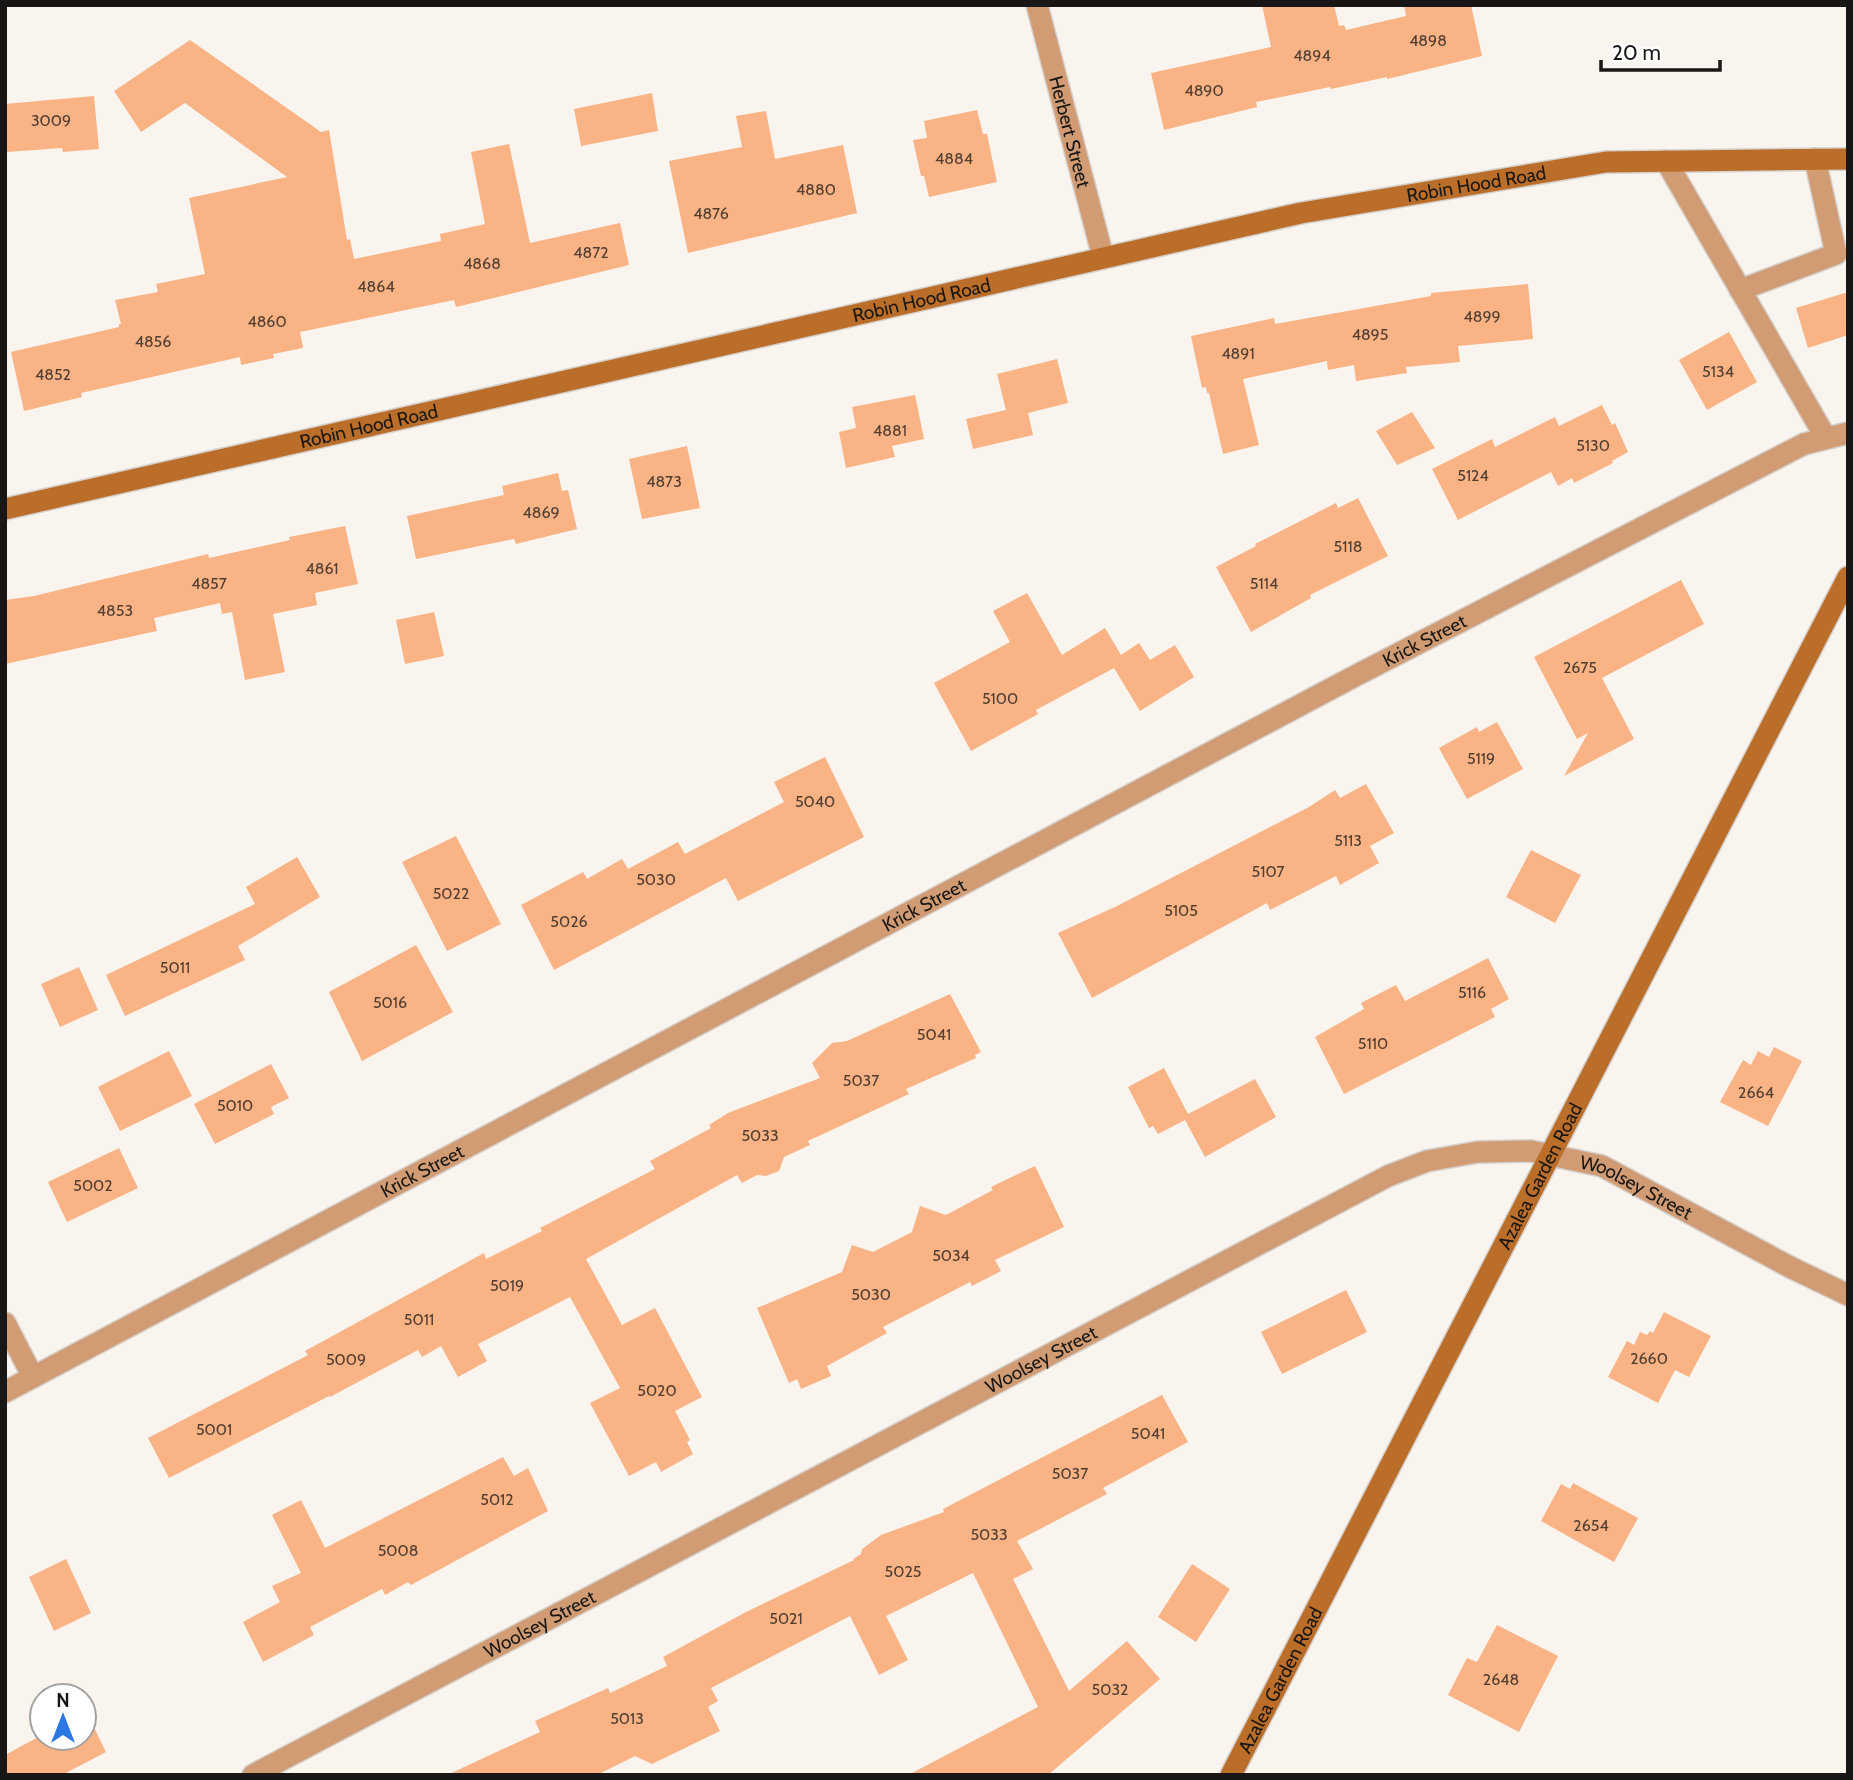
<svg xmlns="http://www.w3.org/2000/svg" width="1853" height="1780" font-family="Cabin,sans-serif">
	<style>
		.building { fill: #f9b385 }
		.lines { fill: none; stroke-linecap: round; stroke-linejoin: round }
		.lane-casing { stroke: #d6d1cc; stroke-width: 24 }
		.street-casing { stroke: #d6d1cc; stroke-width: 24 }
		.secondary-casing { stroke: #d6d1cc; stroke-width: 24 }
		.lane { stroke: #d19c73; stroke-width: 21 }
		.street { stroke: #d19c73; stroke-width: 21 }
		.secondary { stroke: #bb6e29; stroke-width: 21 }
		.labels { text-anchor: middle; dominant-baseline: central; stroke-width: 5; stroke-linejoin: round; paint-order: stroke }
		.number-label { font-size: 16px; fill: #513e31 }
		.street-label { font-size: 19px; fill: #191715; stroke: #fff }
	</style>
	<rect width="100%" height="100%" fill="#faf4ef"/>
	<path class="building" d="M1262,5H1334L1339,26L1344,25L1346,30L1406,16L1404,5H1471L1482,56L1387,79V77L1331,89L1330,87L1256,102L1257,107L1164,130L1151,73L1271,47Z
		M190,40L321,132L329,130L347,240L350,239L354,259L441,241L440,234L485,224L471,152L509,144L530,243L620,223L629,265L456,307L454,300L300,332L303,348L273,354L274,358L241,365L240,357L81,393L82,397L24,411L11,352L119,327V324H121L115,300L158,292L156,284L205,274L189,198L287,177L185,103L141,132L114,91Z
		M652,93L658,131L581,146L574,109Z
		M94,96L99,149L63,152L62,148L7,152L5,104Z
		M977,110L983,134H987L997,182L929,197L924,176H921L913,140L927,138L924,121Z
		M766,111L775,159L843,145L857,213L688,253L669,161L742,147L736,116Z
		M1528,284L1533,339L1458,346L1460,362L1406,367L1407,373L1356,381L1354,365L1328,370L1327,361L1243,379L1259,445L1223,454L1209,393H1207L1206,387L1202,388L1191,336L1274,318L1275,324L1431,296V293Z
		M1848,292V335L1808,348L1796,308Z
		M1729,332L1757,382L1707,410L1679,360Z
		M1057,359L1068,403L1028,413L1033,435L973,449L966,419L1006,410L997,374Z
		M915,395L924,439L892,446L895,457L846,468L839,432L856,428L852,407Z
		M1602,405L1612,425L1615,423L1628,452L1612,461L1613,463L1574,483L1572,478L1558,486L1551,472L1458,520L1432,469L1492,439L1495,447L1555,417L1559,426Z
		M1412,412L1435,448L1397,465L1376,431Z
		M687,446L700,508L642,519L629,459Z
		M558,473L562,491L568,490L577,529L516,544L514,539L416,559L407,516L504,495L502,486Z
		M1358,498L1388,556L1310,595L1311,598L1251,632L1216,567L1256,546L1255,544L1336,503L1338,508Z
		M345,526L358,584L315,593L317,605L273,614L285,672L245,680L232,612L222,614L220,603L154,618L157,631L5,664V600L34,596L208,554L209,558L290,540L289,537Z
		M1681,580L1704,624L1602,678L1634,739L1564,776L1588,733L1577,739L1534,657Z
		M1027,593L1062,655L1105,628L1121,655L1139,643L1150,660L1175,645L1194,677L1140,711L1114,668L1036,710L1038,714L971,751L934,683L1010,642L993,611Z
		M434,612L444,656L405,664L396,620Z
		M1497,722L1523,769L1467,799L1439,748L1477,727L1479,732Z
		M825,757L864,837L738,901L726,878L554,970L521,905L583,872L587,879L622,859L628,869L678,842L685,854L784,802L774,782Z
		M1366,784L1394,833L1370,846L1379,863L1340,885L1336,876L1270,910L1267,903L1092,998L1058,933L1117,906L1309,807L1335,790L1340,798Z
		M456,836L501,924L447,951L402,862Z
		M1531,850L1581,875L1555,923L1506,897Z
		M297,857L320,897L238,946L245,960L125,1016L106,975L255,904L246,887Z
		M416,945L453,1012L362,1061L329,992Z
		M1488,958L1509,999L1491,1009L1495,1017L1344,1094L1315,1037L1364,1009L1361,1003L1396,985L1405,1001Z
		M79,967L98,1010L60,1027L41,984Z
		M950,994L981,1052L975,1055L976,1058L906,1089L909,1094L808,1141L810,1145L784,1157L779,1171L766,1176L757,1175L742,1183L737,1175L586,1259L622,1325L655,1308L702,1397L675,1411L690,1440L687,1442L693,1454L661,1472L656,1462L629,1476L590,1403L620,1388L570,1297L478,1344L487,1361L458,1377L441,1346L422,1357L418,1350L330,1397L329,1396L169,1478L148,1438L308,1355L305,1351L484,1253L486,1259L542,1231L540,1228L655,1169L650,1161L711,1128L709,1125L728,1113L820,1078L812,1063L832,1043L847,1041Z
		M1774,1047L1802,1061L1768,1126L1720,1102L1743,1060L1751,1065L1758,1051L1769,1057Z
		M169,1051L192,1096L120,1131L98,1087Z
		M271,1064L289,1098L271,1107L274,1114L215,1144L194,1104Z
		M1164,1068L1188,1114L1255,1079L1276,1117L1205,1157L1185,1120L1158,1134L1153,1126L1149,1128L1128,1087Z
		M119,1148L138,1188L67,1222L48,1182Z
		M1035,1166L1064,1227L995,1260L1001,1271L972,1286L970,1282L883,1327L887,1333L827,1366L831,1376L801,1389L797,1379L789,1383L757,1308L842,1272L852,1245L873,1252L912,1232L920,1206L946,1215L993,1190L991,1187Z
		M1346,1290L1367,1332L1282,1374L1261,1332Z
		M1664,1312L1711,1336L1689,1377L1675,1370L1658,1403L1608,1377L1627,1341L1634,1345L1640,1332L1647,1335L1650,1331L1653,1333Z
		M1162,1395L1188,1442L1103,1488L1107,1494L1017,1541L1033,1569L1013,1579L1069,1691L1127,1641L1160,1679L1048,1775H908L1038,1707L973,1573L886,1616L908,1660L879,1675L850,1616L711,1688L718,1701L708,1707L720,1731L652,1764L635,1756L597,1775H447L540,1732L535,1721L608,1688L610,1693L667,1666L663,1657L746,1612L854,1560L853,1559L861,1554L862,1549L881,1535L944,1512L943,1509Z
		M503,1457L514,1476L528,1468L548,1511L411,1585L408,1582L385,1595L382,1589L310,1627L314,1635L263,1662L243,1622L280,1602L272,1586L301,1573L272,1515L301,1500L325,1548Z
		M1573,1483L1638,1518L1614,1562L1541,1521L1561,1484L1570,1489Z
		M66,1559L91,1613L54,1631L29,1577Z
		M1192,1564L1230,1589L1196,1642L1158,1617Z
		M1497,1625L1558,1656L1519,1732L1448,1695L1467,1658L1477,1662Z
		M86,1711L106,1752L62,1775H5V1755L42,1735V1738H84Z"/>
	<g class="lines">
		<g class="lane-casing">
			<path id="lane" d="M1666,161L1826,438
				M1740,290L1836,254L1815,159"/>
		</g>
		<g class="street-casing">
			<g id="street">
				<path id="s1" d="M1037,5L1103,257"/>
				<path d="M5,1323L33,1377"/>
				<path id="s2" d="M5,1392L1355,676L1804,444L1848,433"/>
				<path id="s3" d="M253,1775L1388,1176L1427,1161L1478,1152L1531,1151L1602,1166L1790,1267L1848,1295"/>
			</g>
		</g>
		<g class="secondary-casing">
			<g id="secondary">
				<path id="s4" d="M5,509L1301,213L1606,162L1848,159"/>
				<path id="s5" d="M1231,1775L1848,577"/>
			</g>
		</g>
		<use href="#lane" class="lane"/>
		<use href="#street" class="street"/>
		<use href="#secondary" class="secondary"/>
	</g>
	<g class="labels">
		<g class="number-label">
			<text x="1428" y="40">4898</text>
			<text x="1312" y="55">4894</text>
			<text x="1204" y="90">4890</text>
			<text x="51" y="120">3009</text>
			<text x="954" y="158">4884</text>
			<text x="816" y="189">4880</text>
			<text x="711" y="213">4876</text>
			<text x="591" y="252">4872</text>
			<text x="482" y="263">4868</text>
			<text x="376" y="286">4864</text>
			<text x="1482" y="316">4899</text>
			<text x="267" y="321">4860</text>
			<text x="1370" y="334">4895</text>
			<text x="153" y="341">4856</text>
			<text x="1238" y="353">4891</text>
			<text x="1718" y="371">5134</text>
			<text x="53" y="374">4852</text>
			<text x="890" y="430">4881</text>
			<text x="1593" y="445">5130</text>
			<text x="1473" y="475">5124</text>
			<text x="664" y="481">4873</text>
			<text x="541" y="512">4869</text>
			<text x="1348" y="546">5118</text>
			<text x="322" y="568">4861</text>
			<text x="209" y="583">4857</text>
			<text x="1264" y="583">5114</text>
			<text x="115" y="610">4853</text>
			<text x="1580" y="667">2675</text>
			<text x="1000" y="698">5100</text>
			<text x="1481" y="758">5119</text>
			<text x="815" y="801">5040</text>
			<text x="1348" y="840">5113</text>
			<text x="1268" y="871">5107</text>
			<text x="656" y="879">5030</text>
			<text x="451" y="893">5022</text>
			<text x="1181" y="910">5105</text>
			<text x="569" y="921">5026</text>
			<text x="175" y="967">5011</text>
			<text x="1472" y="992">5116</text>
			<text x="390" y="1002">5016</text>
			<text x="934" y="1034">5041</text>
			<text x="1373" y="1043">5110</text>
			<text x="861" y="1080">5037</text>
			<text x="1756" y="1092">2664</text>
			<text x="235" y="1105">5010</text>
			<text x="760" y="1135">5033</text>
			<text x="93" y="1185">5002</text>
			<text x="951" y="1255">5034</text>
			<text x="507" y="1285">5019</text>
			<text x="871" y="1294">5030</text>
			<text x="419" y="1319">5011</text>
			<text x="1649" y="1358">2660</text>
			<text x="346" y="1359">5009</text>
			<text x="657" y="1390">5020</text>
			<text x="214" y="1429">5001</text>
			<text x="1148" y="1433">5041</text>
			<text x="1070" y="1473">5037</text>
			<text x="497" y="1499">5012</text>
			<text x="1591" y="1525">2654</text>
			<text x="989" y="1534">5033</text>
			<text x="398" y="1550">5008</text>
			<text x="903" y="1571">5025</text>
			<text x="786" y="1618">5021</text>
			<text x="1501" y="1679">2648</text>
			<text x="1110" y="1689">5032</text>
			<text x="627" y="1718">5013</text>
		</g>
		<g class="street-label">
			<text stroke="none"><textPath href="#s1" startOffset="131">Herbert Street</textPath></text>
			<text stroke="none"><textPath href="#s4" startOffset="1507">Robin Hood Road</textPath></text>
			<text stroke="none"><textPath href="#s4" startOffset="940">Robin Hood Road</textPath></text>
			<text stroke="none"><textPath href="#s4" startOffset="373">Robin Hood Road</textPath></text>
			<text stroke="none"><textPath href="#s2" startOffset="1606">Krick Street</textPath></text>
			<text stroke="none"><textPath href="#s2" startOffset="1040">Krick Street</textPath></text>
			<text stroke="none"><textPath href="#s2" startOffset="472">Krick Street</textPath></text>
			<text stroke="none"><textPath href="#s5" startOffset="674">Azalea Garden Road</textPath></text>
			<text stroke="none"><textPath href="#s3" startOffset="1542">Woolsey Street</textPath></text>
			<text stroke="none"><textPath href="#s3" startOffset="891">Woolsey Street</textPath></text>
			<text stroke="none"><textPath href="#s3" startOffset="324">Woolsey Street</textPath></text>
			<text stroke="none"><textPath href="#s5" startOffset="107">Azalea Garden Road</textPath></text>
		</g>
	</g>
	<rect width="1853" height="1780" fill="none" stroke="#191715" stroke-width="14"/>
	<g transform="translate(63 1717)"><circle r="33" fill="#ffffff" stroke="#a3a2a1" stroke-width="2"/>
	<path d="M0-5L12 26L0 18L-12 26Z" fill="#2b77e3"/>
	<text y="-10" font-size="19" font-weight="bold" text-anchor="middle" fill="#191715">N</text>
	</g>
	<path d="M1601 60v10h119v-10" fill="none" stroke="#191715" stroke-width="3.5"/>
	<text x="1612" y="60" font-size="21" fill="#191715" stroke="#ffffff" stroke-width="5" paint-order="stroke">20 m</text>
</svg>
